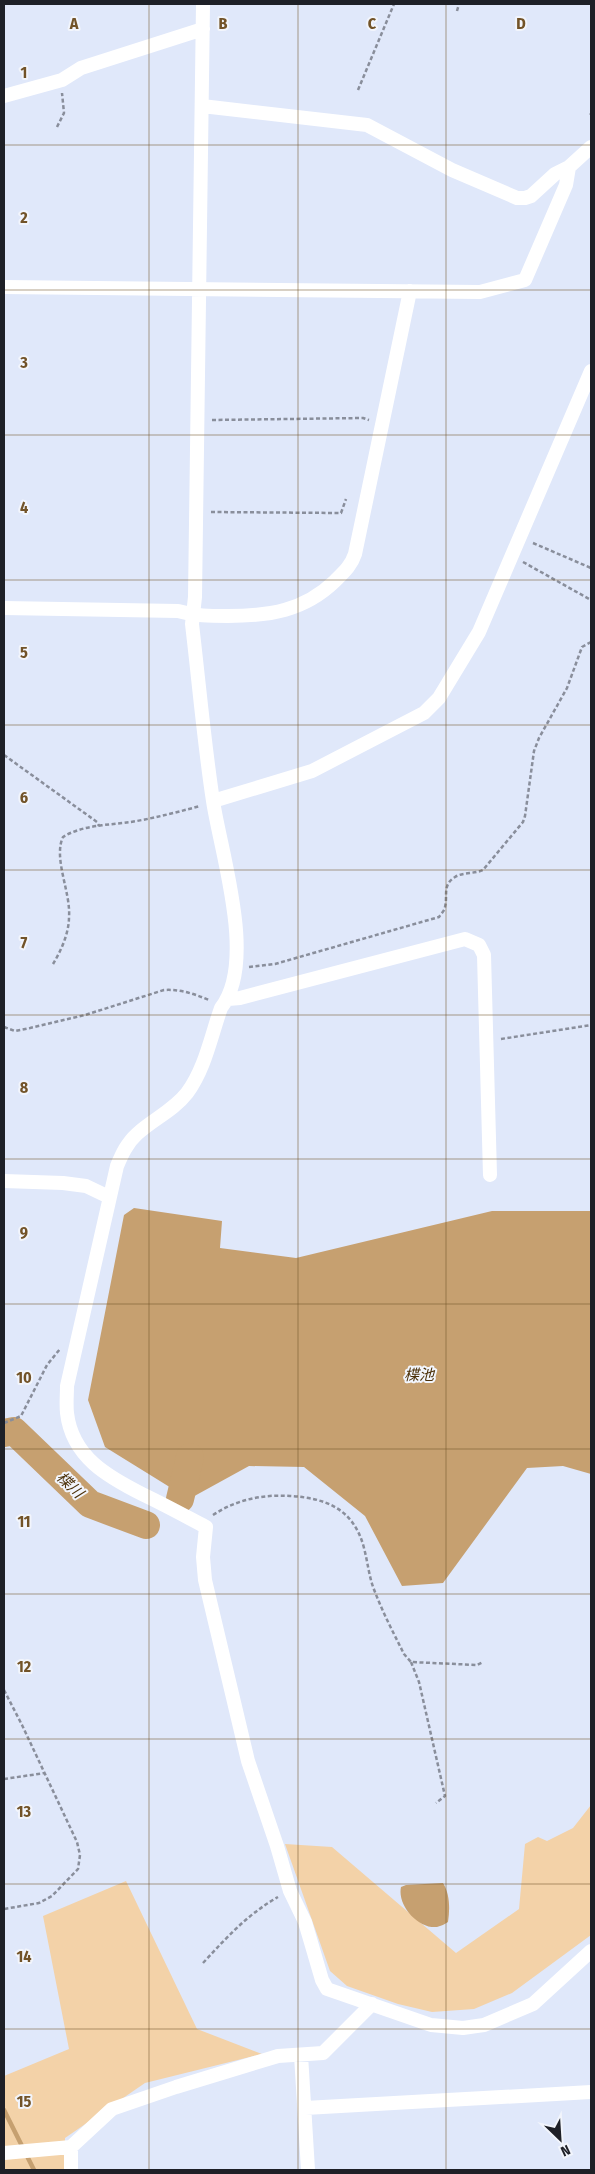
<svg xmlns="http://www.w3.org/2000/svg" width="595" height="2174" font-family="'Fira Sans Condensed','Noto Sans JP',sans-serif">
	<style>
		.green { fill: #f3d2a8 }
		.water { fill: #c6a070 }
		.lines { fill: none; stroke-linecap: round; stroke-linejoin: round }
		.stream { stroke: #c6a070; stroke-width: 4.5 }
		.river { stroke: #c6a070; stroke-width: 28 }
		.path { stroke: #898e9b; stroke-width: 2.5; stroke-dasharray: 4 2.5; stroke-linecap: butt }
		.minor { stroke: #fff; stroke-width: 14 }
		.grid { fill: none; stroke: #725328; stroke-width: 1; stroke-opacity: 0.55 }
		.labels { text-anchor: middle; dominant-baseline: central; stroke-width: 4; stroke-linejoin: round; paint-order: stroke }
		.water-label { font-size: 15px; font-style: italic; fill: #4c3109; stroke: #f2f5fc }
		.grid-label { font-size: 16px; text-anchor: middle; font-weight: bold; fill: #725328; stroke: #f2f5fc; stroke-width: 4; stroke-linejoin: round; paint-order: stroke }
	</style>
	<rect width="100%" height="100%" fill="#e0e8fa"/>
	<path class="green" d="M591,1805V1935L512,1993L474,2009L432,2012L398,2004L347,1986L330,1971L285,1844L332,1847L456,1953L519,1909L525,1844L538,1837L547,1841L573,1828Z
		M126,1881L197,2029L262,2054L145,2083L65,2138L64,2170H4V2076L69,2049L43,1916Z"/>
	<path class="water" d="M134,1208L222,1221L220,1248L296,1258L492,1211H591V1474L563,1466L527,1468L443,1583L402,1586L365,1516L304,1467L249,1466L189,1499L105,1447L88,1400L124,1215Z
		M443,1883C450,1894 450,1909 448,1922C445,1924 441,1926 437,1927C418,1929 397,1905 401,1887L406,1885Z"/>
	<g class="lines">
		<path class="stream" d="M4,2110L34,2170"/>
		<path class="river" d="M4,1433L14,1431L90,1504L146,1525
			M180,1499L190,1457"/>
		<path class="path" d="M457,11L459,4
			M358,90L394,4
			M590,115L591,114
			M57,127L64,113L62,93
			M212,420L363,418L369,420
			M211,512L341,513L346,499
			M533,543L591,568
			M523,562L591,600
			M4,755L97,822L99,826
			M53,964C61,951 69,933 69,917C71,893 53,858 63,837C82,825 109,825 131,822C155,818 178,812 200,806
			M249,967L275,964L439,917C441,914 445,910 445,907C448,895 442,885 455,877C463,872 474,874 483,870L523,822L525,816L534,751L539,738L567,688L582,647L591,642
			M4,1027L15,1031L30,1028L85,1015L164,990C181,989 194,994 209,1000
			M501,1039L591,1025
			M4,1423L21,1416L47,1365L60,1349
			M213,1515C236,1500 262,1494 290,1496C326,1498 354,1509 364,1548C368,1563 369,1578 375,1592C383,1613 394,1634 404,1654L411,1662L477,1665L483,1662
			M411,1662L419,1682L445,1796L436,1803
			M4,1690L22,1725L77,1842L80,1855L78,1869L52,1896L39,1903L4,1909
			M4,1779L45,1773
			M203,1963C227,1937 248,1914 278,1897"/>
		<path class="minor" d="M203,4L195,597L192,624C199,683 204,742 213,801C221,854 257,962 221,1008C211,1036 205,1069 187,1093C173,1111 153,1119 137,1134C127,1143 122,1154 117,1166L67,1386C67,1395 66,1404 67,1413C72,1457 108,1477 144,1495C165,1505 185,1516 206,1527L203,1557L205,1580L248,1761L277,1846L290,1891L305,1922L322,1980L327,1989L431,2025L463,2028L484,2025L533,2004L591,1951
			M4,96L62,80L81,68L203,29
			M202,106L367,125L452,170L517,198H525L531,196L555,174L569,167L591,147
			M4,287L480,292L525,280L566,185L569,167
			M4,608L178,611C195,616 210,616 228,616C269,616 304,611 335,581C344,572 351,566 355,554L410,291
			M213,801L312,771L424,713L439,698L479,632L591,371
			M228,999L240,998L465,939L479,945L484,955L490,1175
			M4,1181L63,1183L86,1186L109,1197
			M301,2055L308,2170
			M305,2108L591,2092
			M71,2147V2170
			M4,2153L71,2147L112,2109L176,2087L278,2056L323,2053L372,2004"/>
	</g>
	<path class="grid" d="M149,4V2170M298,4V2170M446,4V2170M4,145H591M4,290H591M4,435H591M4,580H591M4,725H591M4,870H591M4,1015H591M4,1159H591M4,1304H591M4,1449H591M4,1594H591M4,1739H591M4,1884H591M4,2029H591"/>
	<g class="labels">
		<g class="water-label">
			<text x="419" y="1375">楪池</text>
			<text transform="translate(70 1485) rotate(44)">楪川</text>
		</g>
	</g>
	<g class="grid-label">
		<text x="74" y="29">A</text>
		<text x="223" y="29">B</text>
		<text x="372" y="29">C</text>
		<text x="521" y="29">D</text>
		<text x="24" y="78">1</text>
		<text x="24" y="223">2</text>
		<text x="24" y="368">3</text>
		<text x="24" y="513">4</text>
		<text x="24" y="658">5</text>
		<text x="24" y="803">6</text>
		<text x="24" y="948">7</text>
		<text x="24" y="1093">8</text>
		<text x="24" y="1238">9</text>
		<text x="24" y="1383">10</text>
		<text x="24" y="1527">11</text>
		<text x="24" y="1672">12</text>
		<text x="24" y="1817">13</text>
		<text x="24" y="1962">14</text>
		<text x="24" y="2107">15</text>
	</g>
	<rect width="595" height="2174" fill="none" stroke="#1e2027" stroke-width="10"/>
	<g transform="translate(560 2139) rotate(155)" stroke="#f2f5fc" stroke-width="4" paint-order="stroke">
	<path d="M0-4L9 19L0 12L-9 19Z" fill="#1e2027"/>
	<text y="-8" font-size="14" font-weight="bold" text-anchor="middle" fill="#1e2027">N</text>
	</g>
</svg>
